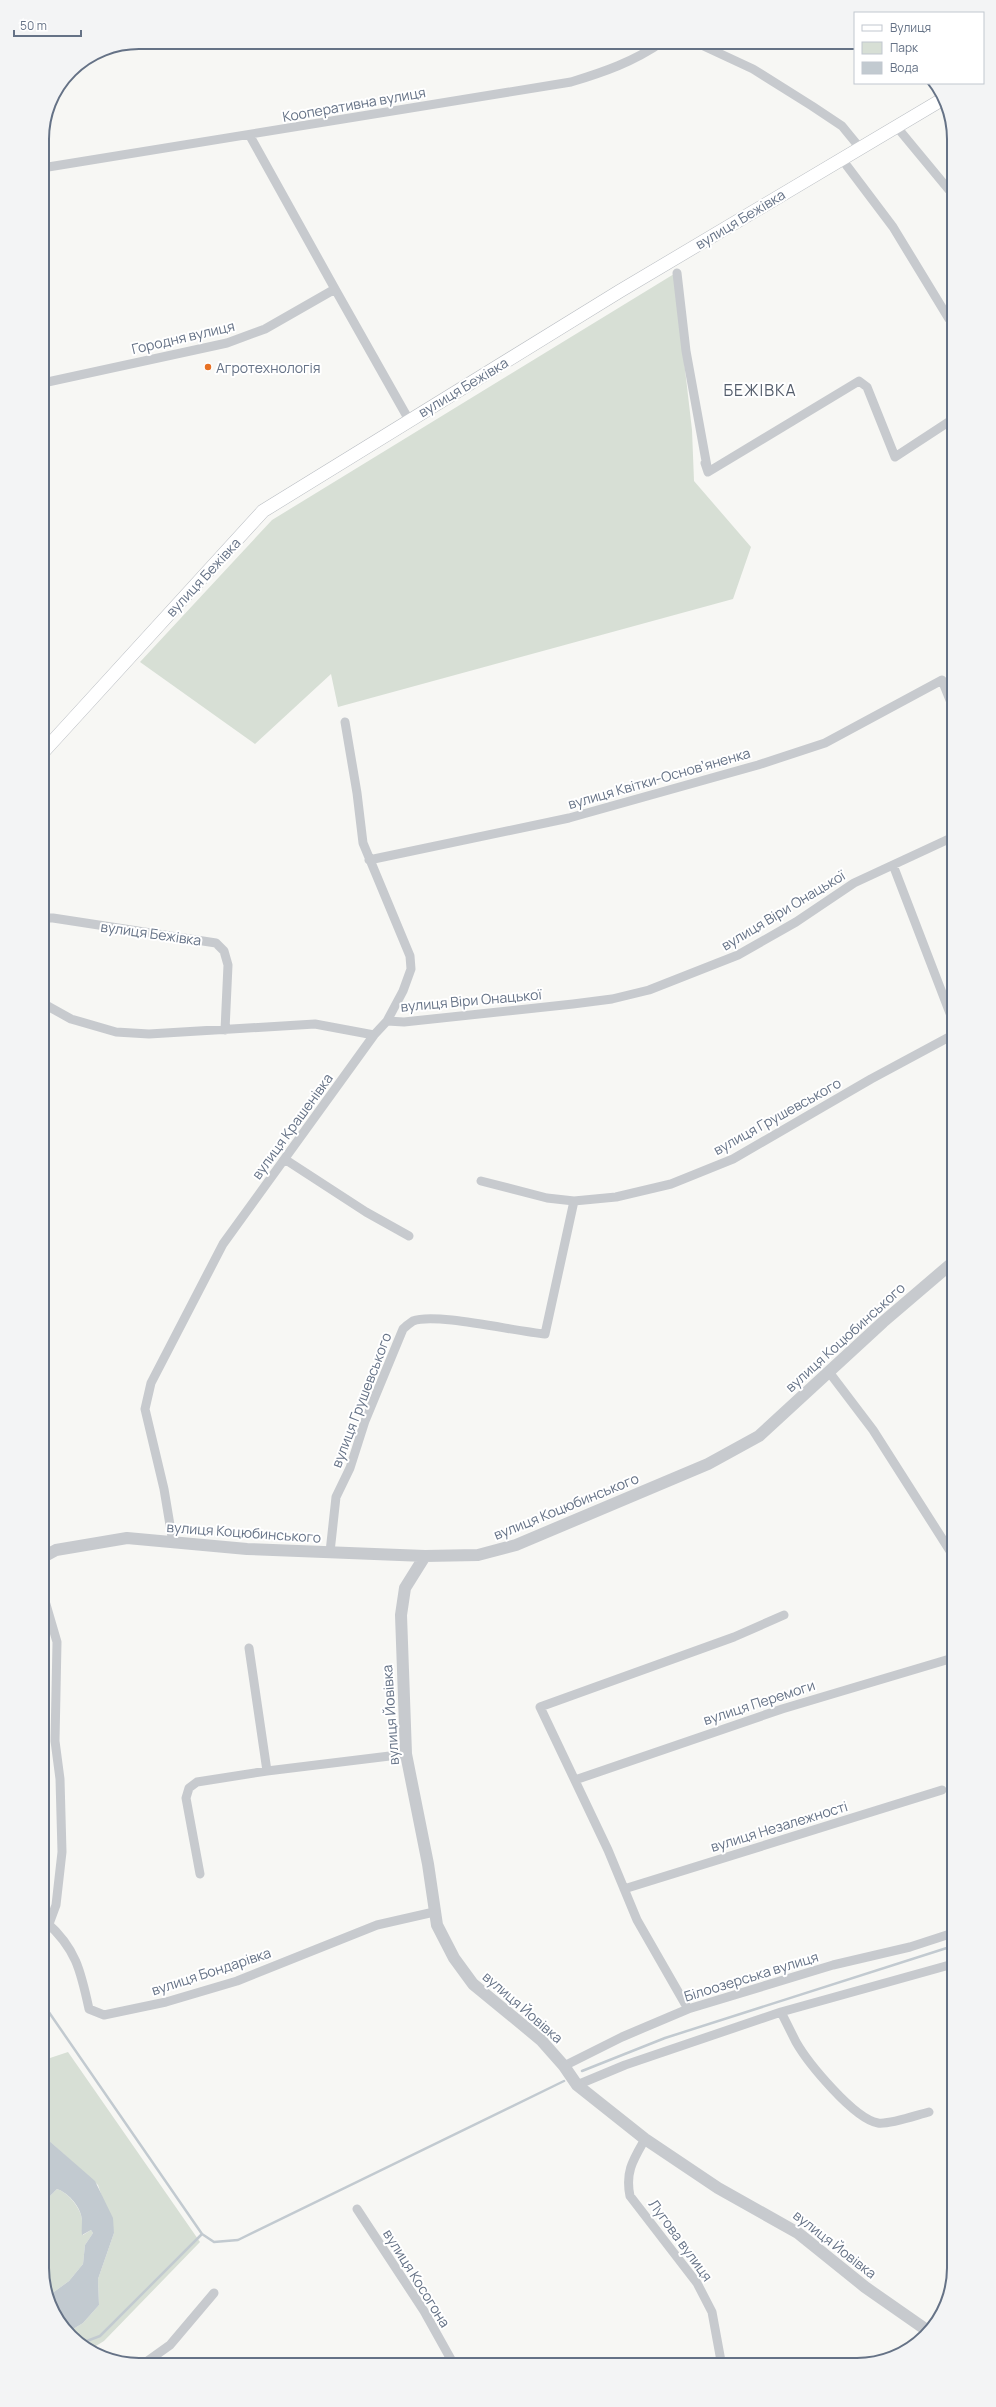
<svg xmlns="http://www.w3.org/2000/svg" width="996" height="2407" font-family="Manrope,sans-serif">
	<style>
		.green { fill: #d7dfd5 }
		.water { fill: #c2cad0 }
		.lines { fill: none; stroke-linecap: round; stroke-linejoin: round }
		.stream { stroke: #c2cad0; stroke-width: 2.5 }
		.secondary-casing { stroke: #b9bdc2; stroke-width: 14 }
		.minor { stroke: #c7cace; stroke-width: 9 }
		.tertiary { stroke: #c7cace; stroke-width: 12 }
		.secondary { stroke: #fff; stroke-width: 13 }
		.poi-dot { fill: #e77124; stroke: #fff; stroke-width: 1.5 }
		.labels { text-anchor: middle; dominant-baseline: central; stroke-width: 4; stroke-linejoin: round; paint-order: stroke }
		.street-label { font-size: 14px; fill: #657286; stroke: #fff }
		.poi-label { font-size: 14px; fill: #657286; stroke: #fff; text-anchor: start }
		.quarter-label { font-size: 16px; letter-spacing: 1px; fill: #545d6b; stroke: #fff }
		.rim { fill: none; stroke: #657286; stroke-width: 2 }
	</style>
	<rect width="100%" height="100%" fill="#f7f7f4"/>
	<path class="green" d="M674,274L692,430L694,481L751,547L733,599L338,707L331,674L255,744L140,662L272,520Z
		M68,2052L200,2242L104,2341L91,2349L80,2345L70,2331L83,2323L99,2305L98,2279L114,2233L98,2185L47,2139V2059Z
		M57,2189C67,2192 78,2205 81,2215C83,2221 81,2228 83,2235L91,2230L93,2233L85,2245L83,2264L69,2281L47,2297V2199Z"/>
	<path class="water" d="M47,2139L95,2181L113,2218L114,2233L98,2279L99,2305L83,2323L70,2331L47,2297L69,2281L83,2264L85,2245L93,2233L91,2230L82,2235C81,2229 83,2221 81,2215C79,2205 67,2192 57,2189L47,2199Z"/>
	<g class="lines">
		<path class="stream" d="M46,2008L202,2234L214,2242L238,2240L564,2081
			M582,2071L665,2038L953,1946
			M79,2344L100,2336L202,2234"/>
		<g class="secondary-casing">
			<path id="secondary" d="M44,751L263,511L620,291L943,99"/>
		</g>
		<path class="minor" d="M695,42L753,69L812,106L842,126L860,148
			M896,126L949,190
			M841,158L893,227L949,319
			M42,168L571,82C604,72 633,62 662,42
			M677,273L686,351L708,472L705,463
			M335,289L409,420
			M43,383L227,343L265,329L335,289L250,136
			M708,472L859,381L867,387L895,457L950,421
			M369,860L569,818L758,765L825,743L942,680L950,700
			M893,865L951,1016
			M44,918H53L216,943L224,951L228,965L225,1030
			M44,1004L71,1019L116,1032L149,1034L315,1024L374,1035
			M387,1021L404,1022L573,1004L612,999L649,990L738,955L796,922L854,883L951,838
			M286,1160L366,1212L409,1236
			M481,1181L547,1198L574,1201
			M829,1372L873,1430L952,1554
			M173,1543L164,1489L145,1409L151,1383L223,1244L374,1035L387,1021L403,991L411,969L410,956L363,843L357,793L345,722
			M330,1552L336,1497L350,1468L365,1421L403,1329C406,1326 410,1323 413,1321C435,1312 517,1332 545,1334L574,1201L616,1197L671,1184L733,1159L871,1079L951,1036
			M45,1601L57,1642L55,1741L60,1779L62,1852L56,1905L49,1924
			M267,1771L406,1754
			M575,1780L782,1709L953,1658
			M200,1874L186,1798L189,1788L197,1782L267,1771L249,1648
			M624,1889L942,1790
			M46,1922C76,1948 81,1972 89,2009L104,2015L166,2002L237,1981L377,1925L434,1912
			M688,2009L637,1920L608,1850L540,1707L734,1637L784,1615
			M781,2012C786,2022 791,2032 796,2042C808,2063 854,2119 878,2123C889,2125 917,2115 929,2112
			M564,2066L622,2037L688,2009L833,1965L910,1947L953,1933
			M577,2085L625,2065L781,2012L953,1964
			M645,2139C633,2160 625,2172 630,2196L697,2283L712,2312L721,2361
			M357,2209L424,2311L453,2363
			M142,2365L170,2345L214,2293"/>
		<path class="tertiary" d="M45,1556L56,1550L127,1538L247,1549L425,1556L478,1555L516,1545L708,1464L759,1436L883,1322L952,1263
			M425,1556L405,1588L401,1615L406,1754L428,1864L437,1925L454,1958L473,1984L541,2040L564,2066L577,2085L645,2139L718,2188L798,2233L865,2287L928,2331"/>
		<use href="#secondary" class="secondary"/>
	</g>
	<circle class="poi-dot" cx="208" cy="367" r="4"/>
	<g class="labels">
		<g class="street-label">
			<text transform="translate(354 104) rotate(-10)">Кооперативна вулиця</text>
			<text transform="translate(740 219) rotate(-31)">вулиця Бежівка</text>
			<text transform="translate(183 337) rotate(-13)">Городня вулиця</text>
			<text transform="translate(463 387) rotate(-31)">вулиця Бежівка</text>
			<text transform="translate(203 577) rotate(-47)">вулиця Бежівка</text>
			<text transform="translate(659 778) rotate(-16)">вулиця Квітки-Основʼяненка</text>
			<text transform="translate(783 910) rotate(-31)">вулиця Віри Онацької</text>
			<text transform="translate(151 933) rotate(8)">вулиця Бежівка</text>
			<text transform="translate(471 1000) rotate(-5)">вулиця Віри Онацької</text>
			<text transform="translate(777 1116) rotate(-29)">вулиця Грушевського</text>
			<text transform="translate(292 1126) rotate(-54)">вулиця Крашенівка</text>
			<text transform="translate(845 1337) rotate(-42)">вулиця Коцюбинського</text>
			<text transform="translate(361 1400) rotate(-69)">вулиця Грушевського</text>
			<text transform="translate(566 1506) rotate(-22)">вулиця Коцюбинського</text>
			<text transform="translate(244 1532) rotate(4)">вулиця Коцюбинського</text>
			<text transform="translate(759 1702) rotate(-18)">вулиця Перемоги</text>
			<text transform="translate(390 1715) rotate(-94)">вулиця Йовівка</text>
			<text transform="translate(779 1826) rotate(-17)">вулиця Незалежності</text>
			<text transform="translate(211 1971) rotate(-18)">вулиця Бондарівка</text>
			<text transform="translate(751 1976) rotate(-17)">Білоозерська вулиця</text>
			<text transform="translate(523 2007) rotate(41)">вулиця Йовівка</text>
			<text transform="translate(681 2240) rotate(54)">Лугова вулиця</text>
			<text transform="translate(835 2244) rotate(38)">вулиця Йовівка</text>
			<text transform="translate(417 2278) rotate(58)">вулиця Косогона</text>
		</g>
		<g class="poi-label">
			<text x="216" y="367">Агротехнологія</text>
		</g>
		<g class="quarter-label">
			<text x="760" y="390">БЕЖІВКА</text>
		</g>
	</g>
	<path d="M0 0H996V2407H0ZM139 49H857A90 90 0 0 1 947 139V2268A90 90 0 0 1 857 2358H139A90 90 0 0 1 49 2268V139A90 90 0 0 1 139 49Z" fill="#f3f4f5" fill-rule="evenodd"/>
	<path class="rim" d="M139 49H857A90 90 0 0 1 947 139V2268A90 90 0 0 1 857 2358H139A90 90 0 0 1 49 2268V139A90 90 0 0 1 139 49Z"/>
	<rect x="854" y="12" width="130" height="72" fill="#ffffff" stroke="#c1c7cf"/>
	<rect x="862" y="25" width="20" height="6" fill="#ffffff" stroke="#c1c7cf"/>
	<text x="890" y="32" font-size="12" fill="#657286">Вулиця</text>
	<rect x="862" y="42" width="20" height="12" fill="#d7dfd5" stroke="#c1c7cf"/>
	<text x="890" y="52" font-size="12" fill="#657286">Парк</text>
	<rect x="862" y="62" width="20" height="12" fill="#c2cad0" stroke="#c1c7cf"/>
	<text x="890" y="72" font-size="12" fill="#657286">Вода</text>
	<path d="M14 30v6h67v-6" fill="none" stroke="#657286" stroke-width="2"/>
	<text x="20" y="30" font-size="12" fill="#657286" stroke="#ffffff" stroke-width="3" paint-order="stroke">50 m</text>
</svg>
